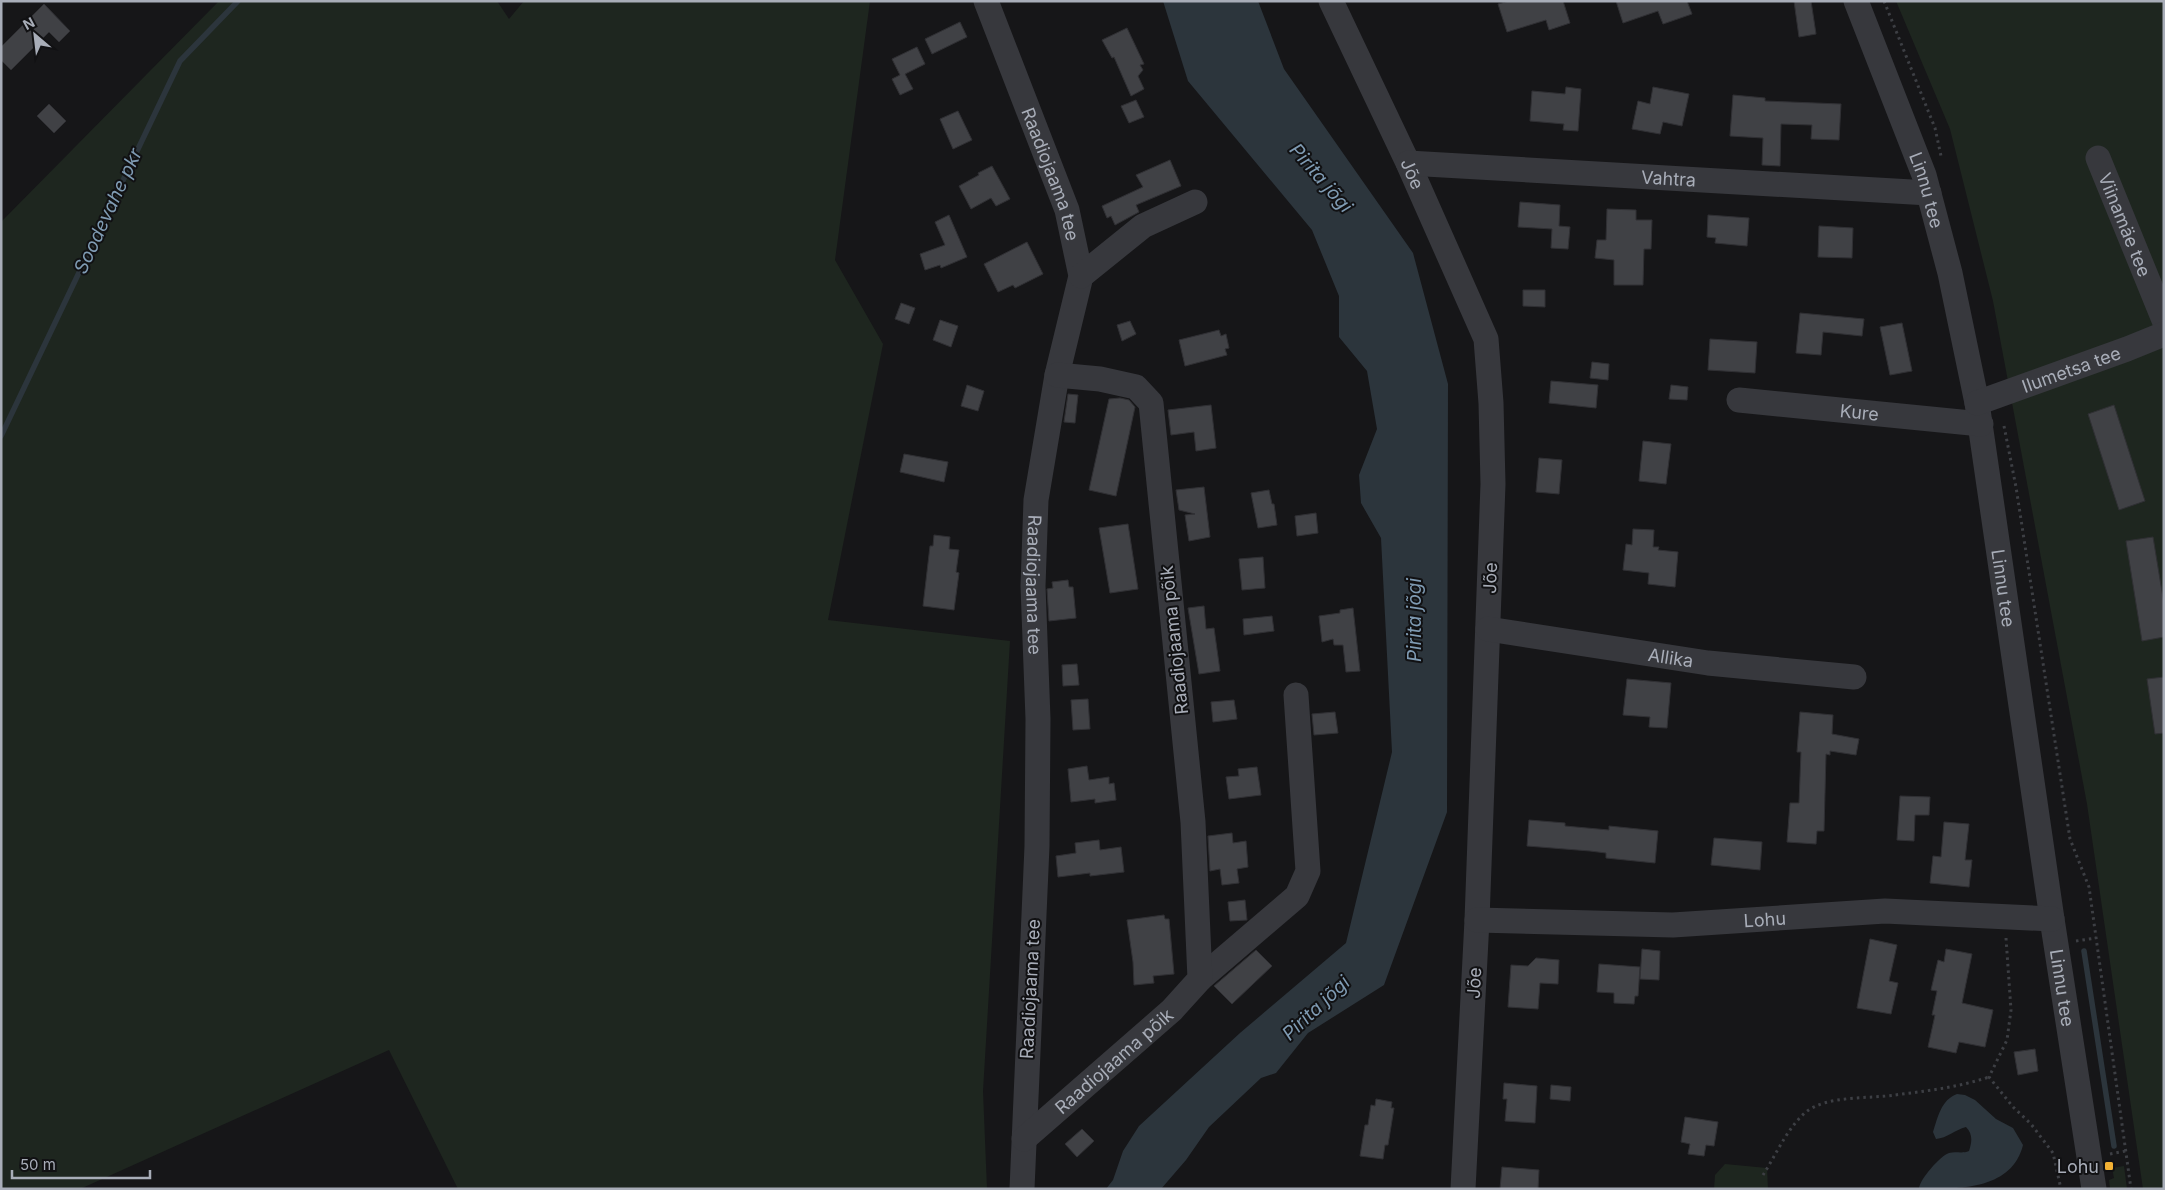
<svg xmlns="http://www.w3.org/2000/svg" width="2165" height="1190" font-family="Inter,sans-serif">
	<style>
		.green { fill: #1e261f }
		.water { fill: #2c353c }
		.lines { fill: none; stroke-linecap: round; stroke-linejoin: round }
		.stream { stroke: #2c353c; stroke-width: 5.5 }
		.building { fill: #404145; stroke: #303034 }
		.path { stroke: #3d3f44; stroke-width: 3; stroke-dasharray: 2.5 4; stroke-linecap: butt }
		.minor { stroke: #37383d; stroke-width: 25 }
		.poi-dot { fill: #f2b134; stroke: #111113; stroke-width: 2 }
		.labels { text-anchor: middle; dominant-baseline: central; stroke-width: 4; stroke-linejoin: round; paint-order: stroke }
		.street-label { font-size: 18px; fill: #a8adb8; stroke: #111113 }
		.poi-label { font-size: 18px; fill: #a8adb8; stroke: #111113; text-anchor: end }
		.water-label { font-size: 19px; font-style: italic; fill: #7f9bb3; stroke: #111113 }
	</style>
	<rect width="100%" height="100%" fill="#161618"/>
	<path class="green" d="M219,1H497L509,19L524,1H870L835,260L883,344L828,620L1010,641L983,1091L987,1189H458L389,1050L80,1189H1V222Z
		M1896,1H2164V1189H2143L2087,804L1993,301L1950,129Z
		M1725,1164L1767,1168L1768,1189H1714L1715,1175Z
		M2124,1166L2127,1189H2110L2109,1180L2114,1178L2112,1168Z"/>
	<path class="water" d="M1163,1H1258L1284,69L1413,253L1448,384L1447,812L1384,985L1308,1033L1276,1073L1261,1078L1209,1127L1186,1160L1161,1189H1106L1113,1180L1123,1151L1139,1126L1240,1033L1346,943L1392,752L1381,538L1361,503L1359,475L1377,429L1367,371L1339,337V296L1312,230L1188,81Z
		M1957,1094L1965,1095L1975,1100L1996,1119L2013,1128L2023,1145C2012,1190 1959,1189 1919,1189C1919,1180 1941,1155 1949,1153C1956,1151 1962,1154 1969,1151C1972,1142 1973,1134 1966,1127C1955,1130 1947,1138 1936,1139L1933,1132C1938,1117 1941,1100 1957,1094Z"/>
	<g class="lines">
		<path class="stream" d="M1,436L180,61L238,1
			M2084,951L2114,1146"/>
	</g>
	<path class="building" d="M1509,1H1563L1570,23L1549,30L1546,20L1507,32L1498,4Z
		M1616,1H1687L1692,14L1663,24L1658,11L1623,23Z
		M1794,1H1811L1816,34L1799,37Z
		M44,4L70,31L59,42L49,32L11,70L1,60V47Z
		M960,22L967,37L932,54L925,39Z
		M1127,28L1144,64L1140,65L1143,70L1138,76L1144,89L1131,96L1114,57L1112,58L1102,40Z
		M917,47L925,64L905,74L913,89L900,95L892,79L900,75L892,59Z
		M1566,87L1581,89L1578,131L1563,130L1564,124L1530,121L1532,91L1565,94Z
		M1653,87L1689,94L1682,126L1663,122L1660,134L1632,129L1638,101L1650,104Z
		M1733,95L1765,98V101L1841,104L1839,140L1811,139L1812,125L1781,124L1780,166L1762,165L1763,138L1730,136Z
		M1136,100L1144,117L1129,123L1121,106Z
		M49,104L66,121L54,133L37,116Z
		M958,111L972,140L953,149L940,119Z
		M1170,160L1181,186L1136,205L1139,212L1115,225L1111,216L1107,218L1102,206L1143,187L1136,175Z
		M992,166L1010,199L996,206L991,198L971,209L959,186L979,175L978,173Z
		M1520,202L1560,205L1559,226L1570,227L1568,249L1551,248L1552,229L1518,227Z
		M1607,209L1636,210V220H1652L1651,249H1644L1643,285H1614V260L1595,258L1597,240H1606Z
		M949,215L967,257L941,268L940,265L925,270L920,254L945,245L935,222Z
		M1708,215L1749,218L1747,246L1715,243L1716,238L1707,237Z
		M1819,226L1853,228L1852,258L1818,257Z
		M1027,242L1043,274L1015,288L1013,285L998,292L984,264Z
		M1523,290H1545V307L1523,306Z
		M901,303L915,308L909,324L895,319Z
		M1800,313L1864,319L1862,336L1823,332L1821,355L1796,353Z
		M940,320L958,326L951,347L933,340Z
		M1130,321L1136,334L1122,341L1117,325Z
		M1902,323L1912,371L1890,375L1880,327Z
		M1219,330L1221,336L1226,334L1229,348L1225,349L1227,355L1185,366L1179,340Z
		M1710,339L1757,342L1755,373L1708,370Z
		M1592,362L1609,364L1608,380L1590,378Z
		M1551,381L1598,385L1596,408L1549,403Z
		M967,385L984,391L978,411L961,406Z
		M1671,385L1688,387L1687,400L1669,399Z
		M1068,394L1078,395L1075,423L1064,422Z
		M1120,398L1129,400L1135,407L1116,496L1089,490L1109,399Z
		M1211,405L1216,448L1196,451L1194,432L1171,435L1168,410Z
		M2114,405L2145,501L2119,510L2088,414Z
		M1643,441L1671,444L1666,484L1639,481Z
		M904,454L948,462L944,482L900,472Z
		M1539,458L1562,460L1559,494L1536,492Z
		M1204,487L1210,537L1189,541L1185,515L1195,514L1179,510L1176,490Z
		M1269,490L1272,504H1274L1277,525L1258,528L1251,493Z
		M1316,513L1318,533L1297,536L1295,516Z
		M1128,524L1138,589L1110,593L1099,528Z
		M1633,529L1654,530L1653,547H1659L1658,550L1678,552L1675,587L1648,584L1649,573L1623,570L1626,544L1632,545Z
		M934,535L950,537L949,549L959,550L956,572L959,573L954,610L923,606L930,546H933Z
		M2153,537L2164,604V637L2142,641L2126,541Z
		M1263,557L1265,588L1242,590L1239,559Z
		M1068,580L1069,587H1073L1076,618L1049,621L1047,589L1053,588L1052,582Z
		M1204,606L1206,629L1214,628L1220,671L1199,674L1188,608Z
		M1353,608L1360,671L1346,672L1343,645H1334L1333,639L1322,642L1319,616L1340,613V610Z
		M1272,616L1274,631L1244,635L1243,619Z
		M1077,664L1079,685L1063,686L1062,665Z
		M2164,677V733L2155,734L2147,679Z
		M1627,679L1671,683L1667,728L1649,727L1650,717L1623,715Z
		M1088,699L1090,729L1073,730L1071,700Z
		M1234,700L1237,719L1213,722L1211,702Z
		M1335,712L1338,733L1314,735L1312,714Z
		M1800,712L1833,715L1832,734L1859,739L1856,755L1830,751V755L1826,754L1824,831H1817L1816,844L1787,842L1790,803H1799L1801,752H1797Z
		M1087,766L1089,780L1109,777V784L1114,783L1116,800L1095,803V799L1071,802L1068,769Z
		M1257,767L1261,795L1229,799L1226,777L1239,776L1238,769Z
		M1900,796L1930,797L1929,815H1915L1914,841L1897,840Z
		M1529,820L1565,823V826L1609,830V826L1658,831L1655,863L1606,858V853L1590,851L1527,846Z
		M1944,822L1969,824L1965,860H1972L1969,887L1930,883L1933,856L1941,857Z
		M1232,833L1233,843L1246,841L1248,867L1237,869L1239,883L1222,885L1220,869L1210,871L1208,836Z
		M1714,838L1762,842L1760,870L1711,865Z
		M1099,840L1100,850L1121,847L1124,872L1090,876V873L1058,877L1056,856L1076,853L1075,843Z
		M1245,900L1247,920L1230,921L1228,902Z
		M1164,915L1165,919H1169L1174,974L1153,976L1154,983L1134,985L1133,962L1127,920Z
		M1870,939L1897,945L1889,981L1898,983L1891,1014L1857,1008Z
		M1642,949L1660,951L1659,980L1640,979Z
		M1946,949L1972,954L1962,1003L1993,1010L1985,1047L1959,1042L1956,1053L1928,1047L1935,1015H1932L1937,991L1931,990L1938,960L1944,962Z
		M1256,950L1272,966L1232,1004L1214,986Z
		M1536,958L1559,960L1558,984L1540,983L1538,1009L1508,1007L1511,965L1528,966Z
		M1599,964L1640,967L1638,996H1635L1634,1004L1614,1003V993L1597,992Z
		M2035,1049L2038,1071L2018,1075L2014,1052Z
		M1504,1083L1537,1086L1535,1123L1505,1121L1507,1099H1503Z
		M1551,1085L1571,1087L1570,1101L1550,1099Z
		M1376,1099L1392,1102L1391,1108H1394L1388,1145H1385L1383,1159L1360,1156L1365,1125H1368L1371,1105L1375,1106Z
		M1685,1117L1718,1122L1714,1146L1706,1145L1704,1156L1688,1154L1690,1144L1681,1142Z
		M1082,1129L1094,1141L1077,1157L1065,1144Z
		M1502,1167L1539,1170L1538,1189H1500Z"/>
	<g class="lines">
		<path class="path" d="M1884,1L1935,128L1941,156
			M2004,426L2016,487L2070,839L2089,887L2131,1189
			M2006,938L2011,1010L2007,1040L1989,1077L2013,1107L2031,1124L2053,1153L2061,1189
			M2076,941L2096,938
			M2110,1154L2126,1151
			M1763,1175C1776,1155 1787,1128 1806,1112C1827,1095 1869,1099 1895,1095C1927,1091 1959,1087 1989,1077"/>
		<g class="minor">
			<path id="s1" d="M986,1L1067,210L1081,276L1057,375L1036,500L1033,586L1038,719L1037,846L1022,1189"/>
			<path id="s2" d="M1331,1L1408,163L1486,339L1491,403L1493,484L1477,920L1463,1189"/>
			<path id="s3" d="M1856,1L1924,175L1950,273L1977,403L2052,919L2094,1189"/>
			<path id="s4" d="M2098,158L2164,320"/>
			<path id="s5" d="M1408,163L1929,193"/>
			<path d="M1081,276L1143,226L1195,202"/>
			<path id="s6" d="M1739,400L1981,424"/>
			<path id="s7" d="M1977,403L2127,349L2164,334"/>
			<path id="s8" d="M1488,629L1708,663L1854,677"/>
			<path id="s9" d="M1477,920L1673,925L1885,911L2052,919"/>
			<path d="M1200,979L1297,896L1308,871L1296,695"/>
			<path id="s10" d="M1024,1139L1172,1010L1200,979L1193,822L1151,403L1136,387L1100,379L1057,375"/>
		</g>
	</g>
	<rect class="poi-dot" x="2104" y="1161" width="10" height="10" rx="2.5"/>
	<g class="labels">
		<g class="street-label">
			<text stroke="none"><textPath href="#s1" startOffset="185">Raadiojaama tee</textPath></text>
			<text stroke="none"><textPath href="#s2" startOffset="191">Jõe</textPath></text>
			<text stroke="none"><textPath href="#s5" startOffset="261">Vahtra</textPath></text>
			<text stroke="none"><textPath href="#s3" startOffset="202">Linnu tee</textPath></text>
			<text stroke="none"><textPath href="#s4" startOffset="72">Viinamäe tee</textPath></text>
			<text stroke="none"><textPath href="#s7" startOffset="100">Ilumetsa tee</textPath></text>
			<text stroke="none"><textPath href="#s6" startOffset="121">Kure</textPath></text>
			<text transform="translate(1490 578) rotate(-88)">Jõe</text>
			<text stroke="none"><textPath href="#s1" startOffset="605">Raadiojaama tee</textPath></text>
			<text stroke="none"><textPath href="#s3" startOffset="608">Linnu tee</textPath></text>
			<text transform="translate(1174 640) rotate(-96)">Raadiojaama põik</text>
			<text stroke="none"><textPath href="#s8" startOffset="185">Allika</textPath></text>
			<text stroke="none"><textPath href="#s9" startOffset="288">Lohu</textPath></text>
			<text transform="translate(1474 983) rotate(-87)">Jõe</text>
			<text transform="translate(1030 989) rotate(-87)">Raadiojaama tee</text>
			<text stroke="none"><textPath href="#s3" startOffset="1012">Linnu tee</textPath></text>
			<text stroke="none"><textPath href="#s10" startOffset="119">Raadiojaama põik</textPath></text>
		</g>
		<g class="poi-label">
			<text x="2099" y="1166">Lohu</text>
		</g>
		<g class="water-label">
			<text transform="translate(1321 178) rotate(49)">Pirita jõgi</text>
			<text transform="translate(108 211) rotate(-65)">Soodevahe pkr</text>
			<text transform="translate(1414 620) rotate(-90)">Pirita jõgi</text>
			<text transform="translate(1316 1008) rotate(-43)">Pirita jõgi</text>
		</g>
	</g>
	<rect width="2165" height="1190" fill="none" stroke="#a8adb8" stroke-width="5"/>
	<g transform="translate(35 35) rotate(332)" stroke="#111113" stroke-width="4" paint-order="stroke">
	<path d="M0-4L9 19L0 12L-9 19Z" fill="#a8adb8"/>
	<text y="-8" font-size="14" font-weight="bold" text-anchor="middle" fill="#a8adb8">N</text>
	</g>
	<path d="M12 1170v8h138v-8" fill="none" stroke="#a8adb8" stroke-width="2.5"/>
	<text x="20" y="1170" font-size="15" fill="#a8adb8" stroke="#111113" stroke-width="4" paint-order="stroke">50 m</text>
</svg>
